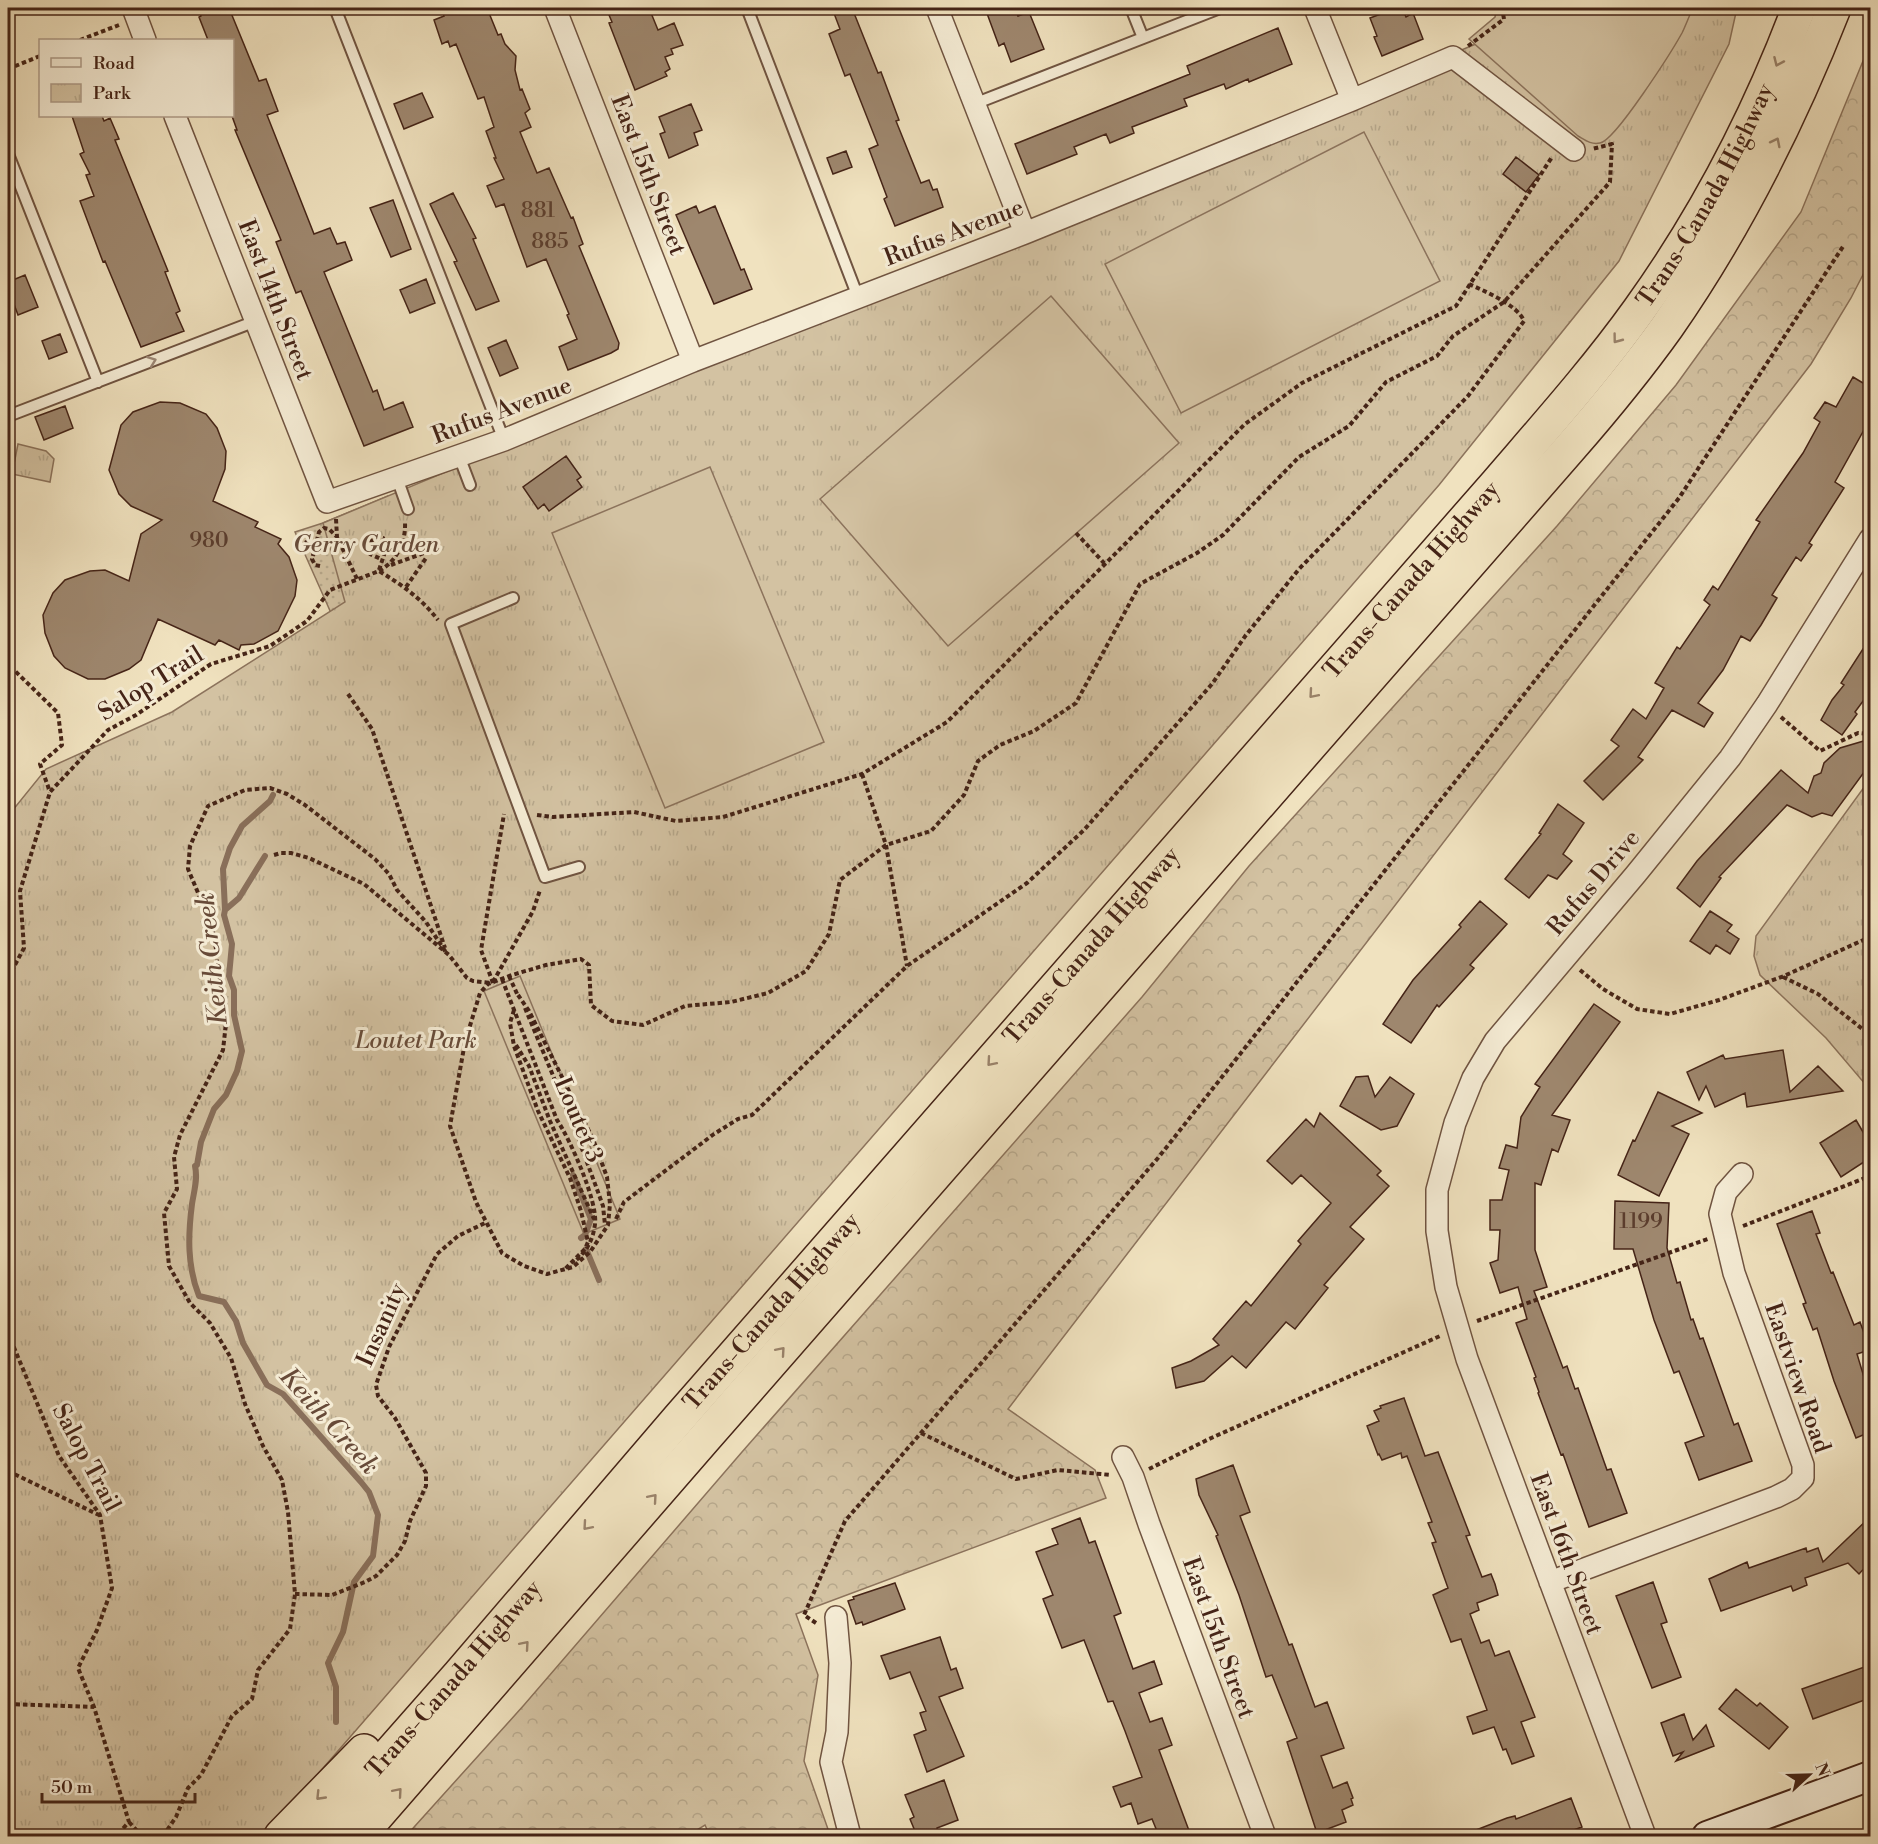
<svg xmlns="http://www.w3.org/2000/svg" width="1878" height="1844" font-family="'Libre Bodoni',serif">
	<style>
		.grass { fill: url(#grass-dots); stroke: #8c735c; stroke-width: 1.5 }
		.forest { fill: url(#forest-crowns); stroke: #8c735c; stroke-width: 1.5 }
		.park { fill: url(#park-tufts); stroke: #8c735c; stroke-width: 1.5 }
		.pitch { fill: #d3c2a2; stroke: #8c735c; stroke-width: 1.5 }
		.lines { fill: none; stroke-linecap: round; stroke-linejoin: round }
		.stream { stroke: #896f5a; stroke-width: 6 }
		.building { fill: #9e876e; stroke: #452417; stroke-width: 1.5 }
		.service-casing { stroke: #705441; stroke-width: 14 }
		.minor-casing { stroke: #705441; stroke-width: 24 }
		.secondary-casing { stroke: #452417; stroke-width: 32 }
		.motorway-casing { stroke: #452417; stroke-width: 36 }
		.path { stroke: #452417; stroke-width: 4; stroke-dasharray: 4.5 3; stroke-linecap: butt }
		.service { stroke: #f5ecd5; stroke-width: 10 }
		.minor { stroke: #f5ecd5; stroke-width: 21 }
		.secondary { stroke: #f5ecd5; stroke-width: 28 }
		.motorway { stroke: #f0e2bf; stroke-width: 33 }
		.oneway { stroke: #9a836b }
		.oneway2 { stroke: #9d8876 }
		.labels { text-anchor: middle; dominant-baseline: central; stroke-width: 6; stroke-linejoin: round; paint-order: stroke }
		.number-label { font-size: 21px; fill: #5b3d2d }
		.street-label { font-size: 24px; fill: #452417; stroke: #f5ecd5 }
		.park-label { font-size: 24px; font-style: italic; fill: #684c3a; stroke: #f5ecd5 }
		.water-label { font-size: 26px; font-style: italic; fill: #674a38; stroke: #f5ecd5 }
	</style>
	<defs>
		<pattern id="grass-dots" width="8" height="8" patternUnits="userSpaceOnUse" patternTransform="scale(1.5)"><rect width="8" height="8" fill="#d3c2a2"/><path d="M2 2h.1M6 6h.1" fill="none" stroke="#b6a78b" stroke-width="1.8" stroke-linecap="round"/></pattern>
		<pattern id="forest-crowns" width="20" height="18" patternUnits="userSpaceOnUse" patternTransform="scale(1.5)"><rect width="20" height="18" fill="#d3c2a2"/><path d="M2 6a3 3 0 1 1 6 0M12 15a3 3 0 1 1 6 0" fill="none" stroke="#b6a78b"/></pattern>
		<pattern id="park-tufts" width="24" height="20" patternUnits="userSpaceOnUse" patternTransform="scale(1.5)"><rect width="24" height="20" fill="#d3c2a2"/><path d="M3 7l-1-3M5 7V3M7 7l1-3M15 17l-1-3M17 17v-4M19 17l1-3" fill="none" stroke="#b6a78b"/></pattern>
	</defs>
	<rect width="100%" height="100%" fill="#f0e2bf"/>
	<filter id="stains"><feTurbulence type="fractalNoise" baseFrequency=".00333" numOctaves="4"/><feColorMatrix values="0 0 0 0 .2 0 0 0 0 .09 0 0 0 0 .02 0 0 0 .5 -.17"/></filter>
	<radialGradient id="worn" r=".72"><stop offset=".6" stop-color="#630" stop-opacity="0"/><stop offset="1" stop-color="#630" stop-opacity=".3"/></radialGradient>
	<path class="grass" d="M388,496L431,606L335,622L295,532L323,523Z"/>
	<path class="forest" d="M1870,44V261L1851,298L1811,364L1008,1409L1095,1470L1106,1498L796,1614L818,1675L804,1761L829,1832L817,1836H710L705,1825L687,1836H406L524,1705L742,1452L1142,997L1249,866L1557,526L1676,385L1801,212Z"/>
	<path class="park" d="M1519,8H1737L1729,44L1619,261L1439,485L264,1836H8V816L46,769L172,712L345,602L323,523L1524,24Z
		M18,444L46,451L54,459L50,482L12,474Z
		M1870,779V1098L1866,1085L1826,1038L1760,975L1754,956L1756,936Z"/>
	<path class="pitch" d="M1497,8H1693C1689,16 1686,25 1682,33C1672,51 1615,141 1600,143C1591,145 1585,140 1578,136L1469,39L1495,17Z
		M1364,132L1440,281L1181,413L1105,264Z
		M1051,296L1179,443L948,646L820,499Z
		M710,467L824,742L665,808L552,533Z
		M520,976L620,1219L584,1234L484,991Z"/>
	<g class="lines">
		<path class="stream" d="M273,795L270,801L242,826L230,848L223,869L225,910L224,915L232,944L229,976L234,990V1015L242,1051L237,1071L226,1095L214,1109L201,1142L197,1165L195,1166C198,1179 194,1191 192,1204C188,1235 187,1266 199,1296L224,1302L236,1321L243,1343L267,1385L283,1394L361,1482L369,1492L378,1515L373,1556L354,1582L343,1632L328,1663L336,1687V1722
			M225,910L239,898L265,856
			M573,1175L591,1219L585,1235L581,1238
			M586,1249L599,1280"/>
	</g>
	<path class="building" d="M198,8H229L259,81L266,79L278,111L267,115L314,234L330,228L337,244L345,242L352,260L324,272L373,392L377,390L384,410L403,402L413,427L364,446L301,291L296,293L276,242L281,240L235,130H237L232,116V40H208L199,17L201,16Z
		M440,8H487L498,35L501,34L505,44L516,56L515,70L520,90L522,89L530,109L525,113L531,127L520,132L537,173L549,168L571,218L573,217L583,244L579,246L619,343L618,349L611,353L568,370L559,347L577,339L567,315L569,314L546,259L527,267L504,204L496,207L487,186L504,179L494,158H496L486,131L494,127L484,97L478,99L456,44L450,47L448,41L442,44L434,20L444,16Z
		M606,8H649L658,30L674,23L683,45L671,49L673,54L665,57L670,69L665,72L667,76L635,90L609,23L612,22Z
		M832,8H852L878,73L881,72L899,120L896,121L921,183L929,180L933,190L937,189L943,207L895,226L884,199L887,197L869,149L878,145L850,74L845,76L829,34L840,29Z
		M985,8H1015L1018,16L1029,12L1044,49L1011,62L1004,43L999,46Z
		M1397,8H1402L1406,17L1413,13L1423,39L1382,56L1374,37L1377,36L1370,18Z
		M1278,28L1292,64L1249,82L1248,79L1226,89L1224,84L1184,99L1187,106L1132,127L1134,133L1110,143L1106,134L1074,147L1077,154L1027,174L1015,144L1190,74L1187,66Z
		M422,93L433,117L404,129L394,104Z
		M691,104L702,130L694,133L698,145L669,158L660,134L665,132L659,117Z
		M72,116H102L104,121L110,118L119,139L115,140L168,271L165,272L180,311L176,313L184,331L141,347L105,261L103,262L80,201L94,196L86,175L90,174L80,154L84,152Z
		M846,151L852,167L833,174L827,158Z
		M1516,157L1539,175L1526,192L1503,174Z
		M453,193L476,238L473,239L499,301L476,310L454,262L457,261L430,204Z
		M393,200L411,249L391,257L370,208Z
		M696,206L699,213L715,206L741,270L744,269L752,289L714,304L676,215Z
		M25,275L38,307L18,315L8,288V282Z
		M426,279L435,303L410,313L400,290Z
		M60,334L67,352L49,359L42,341Z
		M506,340L518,368L500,376L488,348Z
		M1853,377L1868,386L1864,391L1870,395V419L1835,482L1844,488L1809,543L1812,545L1801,561L1796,557L1772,595L1777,598L1761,625L1750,641L1741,636L1723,670L1698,703L1713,713L1704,727L1672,710L1638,757L1643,760L1603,800L1584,781L1619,746L1611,740L1633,709L1646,719L1664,688L1655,683L1677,647L1680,649L1710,605L1704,600L1713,586L1718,590L1760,522L1756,520L1803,453L1820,422L1814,418L1825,402L1836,407Z
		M160,402L180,403L206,414L217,428L226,451L225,469L213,501L258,522L255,527L281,539L278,544L289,557L297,580L295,596L278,631L254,644L241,645L239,650L219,640L215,645L158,619L141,660L129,669L105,679H88L65,668L54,656L45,633L43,615L53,593L65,580L90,571L105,570L129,581L141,534L162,520L131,506L119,494L109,470L121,425L133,412Z
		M65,406L73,428L44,440L35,417Z
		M566,456L581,477L577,480L582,487L549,511L544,504L538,509L523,487Z
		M1870,638V687L1864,695L1866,697L1855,712L1857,714L1842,735L1821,720L1832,700L1844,685L1841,683Z
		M1867,740L1870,764L1832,816L1822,813L1812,817L1787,805L1719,877L1721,878L1700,907L1677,888L1697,861L1781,770L1808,793L1814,776L1821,773L1824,763L1840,748Z
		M1558,804L1584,823L1563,854L1572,861L1557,879L1548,875L1529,898L1505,879L1541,834L1539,833Z
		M1480,901L1507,924L1470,965L1474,968L1439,1007L1437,1005L1411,1043L1383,1024L1413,980L1461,927L1459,925Z
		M1710,911L1732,925L1727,931L1739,939L1730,954L1716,945L1710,954L1690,941Z
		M1594,1004L1620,1022L1552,1115L1570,1120L1558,1152L1552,1149L1541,1185L1535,1183V1250L1547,1287L1534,1291L1563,1368L1567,1366L1575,1389L1578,1388L1607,1470L1611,1469L1627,1513L1589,1527L1563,1454L1561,1455L1538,1393L1539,1392L1534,1378L1536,1377L1516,1323L1527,1319L1518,1287L1500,1293L1490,1263L1498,1260L1500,1230H1490V1200H1502L1509,1170L1499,1168L1506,1145L1517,1148L1521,1117L1540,1087L1535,1084Z
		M1783,1050L1790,1092L1818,1066L1843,1091L1747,1107L1745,1093L1715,1107L1706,1086L1699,1100L1687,1072L1723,1055L1725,1059Z
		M1368,1076L1375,1097L1390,1077L1414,1094L1397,1126L1381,1130L1340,1106L1356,1077Z
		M1658,1092L1702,1113L1672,1126L1689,1134L1659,1196L1618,1175L1633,1140L1635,1141Z
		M1320,1113L1381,1171L1377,1175L1389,1186L1350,1227L1364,1239L1324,1285L1328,1288L1295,1329L1286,1322L1246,1368L1232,1356L1204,1381L1176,1388L1172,1368L1191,1361L1219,1345L1213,1339L1246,1301L1251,1306L1301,1244L1298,1241L1331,1203L1301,1175L1292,1184L1267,1161L1306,1119L1314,1127Z
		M1856,1120L1870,1144V1158L1841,1177L1820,1143Z
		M1615,1201L1669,1203L1667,1248L1677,1283L1680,1282L1691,1320L1693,1319L1700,1339L1703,1338L1734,1425L1738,1423L1752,1461L1699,1480L1685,1443L1704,1436L1679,1371L1674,1373L1654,1320L1633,1249H1614Z
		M1812,1211L1820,1233L1816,1234L1831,1273L1833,1272L1854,1325L1860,1322L1868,1344L1864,1346L1866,1351L1857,1354L1870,1397V1432L1856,1438L1834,1381L1817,1328L1813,1330L1803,1304L1806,1303L1777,1224Z
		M1404,1398L1425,1456L1438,1452L1470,1535L1466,1536L1482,1577L1491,1574L1495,1584L1498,1595L1477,1603L1479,1610L1470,1614L1481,1643L1489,1640L1495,1656L1509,1651L1535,1717L1521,1722L1534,1756L1512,1764L1506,1749L1503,1750L1494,1727L1473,1734L1467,1717L1487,1710L1461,1639L1451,1642L1433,1595L1448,1588L1432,1543L1436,1542L1428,1523L1432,1522L1407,1456L1402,1458L1401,1453L1382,1460L1379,1454L1378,1455L1367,1426L1379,1421L1374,1411L1381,1408L1380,1406Z
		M1233,1465L1250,1512L1240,1516L1289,1645L1292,1644L1315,1707L1327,1702L1344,1748L1321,1756L1333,1788L1347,1782L1353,1798L1351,1799L1353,1805L1342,1810L1346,1822L1317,1833L1287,1742L1297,1738L1272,1675L1266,1677L1239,1595L1216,1536L1218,1535L1199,1495L1196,1479Z
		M1870,1517V1562L1859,1574L1848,1563L1805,1578L1807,1585L1793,1591L1791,1586L1721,1611L1709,1579L1747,1562L1749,1568L1806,1548L1807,1552L1818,1548L1823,1562Z
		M1080,1518L1089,1543L1095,1541L1121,1613L1114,1616L1133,1669L1154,1661L1162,1684L1139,1693L1150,1722L1162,1718L1172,1745L1159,1750L1191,1836H1159L1152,1819L1138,1824L1131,1803L1121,1807L1113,1787L1142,1777L1125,1731L1113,1701L1108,1702L1084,1640L1062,1648L1043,1599L1053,1595L1036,1552L1058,1544L1052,1529Z
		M1653,1582L1667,1622L1661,1624L1681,1677L1652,1688L1616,1596Z
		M895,1583L905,1609L863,1625L862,1622L856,1624L848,1601L854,1599L853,1597Z
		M940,1637L951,1670L956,1668L963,1688L939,1697L964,1756L927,1772L914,1735L926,1730L920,1713L926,1711L910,1672L890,1679L881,1656Z
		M1870,1665V1698L1813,1719L1802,1689Z
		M1736,1689L1757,1706L1760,1703L1788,1727L1769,1749L1719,1709Z
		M1684,1714L1693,1740L1706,1725L1714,1746L1676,1761L1683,1752L1673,1756L1661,1723Z
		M944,1780L958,1820L937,1828L938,1833L928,1836H917L910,1819L914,1817L905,1795Z
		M1571,1798L1582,1827L1557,1836H1463V1835L1507,1818L1515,1816L1516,1819Z"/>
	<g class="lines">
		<g class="service-casing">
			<path id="service" d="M335,8L504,440
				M747,8L858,297
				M1143,38L1220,8
				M974,104L1143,38L1131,8
				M8,154L98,382
				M8,416L256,321
				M459,456L470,485
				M397,478L408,509
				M513,598L451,624L545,877L579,867"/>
		</g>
		<g class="minor-casing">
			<path id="minor" d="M133,8L145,40
				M555,8L693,361
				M937,8L1025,233
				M1315,8L1352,100
				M175,116L327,502L504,440L693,361L1025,233L1352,100L1453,57L1574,150
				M1123,1457L1133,1477L1149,1524L1265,1836
				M1550,1582L1776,1497L1792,1489L1803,1478V1465L1734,1273L1720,1214L1726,1192L1742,1174
				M836,1617L840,1663L837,1732L831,1762L850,1836
				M1645,1836L1467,1359L1446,1287L1437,1231V1190L1455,1123L1473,1078L1495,1041L1636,874L1730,758L1767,704L1870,539"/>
		</g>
		<g class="secondary-casing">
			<path id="secondary" d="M1707,1836L1870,1776"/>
		</g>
		<g class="motorway-casing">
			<g id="motorway">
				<path d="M281,1836L364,1751"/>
				<path id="s1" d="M317,1836L459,1675L680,1417L1497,483C1546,426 1596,370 1639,310C1706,217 1759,114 1799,8"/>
				<path d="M359,1836L704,1439L1570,448C1604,409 1637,369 1667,327C1736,228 1790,120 1834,8"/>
			</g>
		</g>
		<path class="path" d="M80,40L119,25
			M1468,46L1504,19L1502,8
			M8,69L40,56
			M336,519L337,537L357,579
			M1076,533L1104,563
			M306,540L313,554
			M391,565L424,553
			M320,566L315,565L312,559L319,532L324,528L329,529L336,536
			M379,570L387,546L383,538L379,537L369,542L368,546L370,554L381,559
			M379,571C397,561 406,542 405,522
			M406,587L426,558
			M8,651L13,669L58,713L62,745L40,764L50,792
			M348,694L372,729L445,948
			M1781,717L1820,751L1858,733L1870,734
			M862,774L886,845L907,966
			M537,815L553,817L634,812L676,821L723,817L862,774L947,722L1245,424L1302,383L1456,306L1552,157
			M274,855L281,853H291L309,858L364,884L449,955L467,978L473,981L492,983
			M1580,970L1603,989L1637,1009L1670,1014L1719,1000L1784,976L1870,937
			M509,976L518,996
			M1783,977L1818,994L1870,1035
			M8,978L24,948L20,891L50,792L108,730L136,715L211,664L270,646L307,621L330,590L379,571C402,585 421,598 438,620
			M502,979L557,1120C570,1139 598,1202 595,1224C593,1241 586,1252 573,1263
			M493,982L533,911L540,890
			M493,983L481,950L504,814
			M518,995L529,1011L593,1139L607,1177L610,1204L608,1225L590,1252L573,1267L547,1274L524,1266L502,1253L476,1202L450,1126L465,1042L480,993L488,984L512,975L546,965L581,959L589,965L591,1005L612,1021L643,1025L685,1006L731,1002L768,993L806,971L829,934L840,880L886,845L931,831L964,795L978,761L1000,745L1034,731L1076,703L1140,584L1197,553L1223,535L1299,457L1349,426L1386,382L1437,356L1453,336L1504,302L1610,182L1612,144L1592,149
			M525,1008L571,1119L598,1192L603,1206L605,1225
			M514,1010L510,1023L514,1046L538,1111L570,1178L581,1211L588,1242L585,1249L565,1269
			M516,1045L529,1066L550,1121L594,1219
			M616,1219L624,1202L714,1134L738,1119L752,1115L907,966L1027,883L1084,830L1212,684L1246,635L1299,569L1468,396L1524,321C1518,305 1484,291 1469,284
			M1743,1226L1870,1176
			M1477,1321L1708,1239
			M8,1333L59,1456L100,1515L112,1588L97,1630L78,1668L94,1707L129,1822L116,1836
			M921,1433L1016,1479L1058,1470L1111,1475
			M1149,1469L1209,1439L1440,1336
			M8,1471L99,1515
			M295,1594L332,1595L365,1582L376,1576L397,1555L405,1541L410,1521L426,1486V1473L395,1418L378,1396L376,1385L389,1347L437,1254L458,1236L487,1222
			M816,1623L804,1615L845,1521L1158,1158L1679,498L1844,245
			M8,1704L94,1707
			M129,1822L142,1836
			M163,1836L176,1817L188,1788L201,1775L232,1716L252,1699L258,1670L290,1629L295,1594L288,1512L282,1480L263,1446L245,1404L231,1358L210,1323L190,1303L169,1266L164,1213L177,1189L174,1157L180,1135L223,1050L226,1023V1003L219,985L216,949L212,926L188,869L190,846L208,806L245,790L270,788L287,794L305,805L375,859L389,874L397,890L426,922L447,954"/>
		<use href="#service" class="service"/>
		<use href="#minor" class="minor"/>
		<use href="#secondary" class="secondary"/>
		<use href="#motorway" class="motorway"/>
	</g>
	<defs><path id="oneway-chevron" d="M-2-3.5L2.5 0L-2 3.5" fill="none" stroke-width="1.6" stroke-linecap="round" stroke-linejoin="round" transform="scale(1.5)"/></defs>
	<g class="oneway">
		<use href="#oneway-chevron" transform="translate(1778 62) rotate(114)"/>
		<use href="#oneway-chevron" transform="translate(1776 142) rotate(-63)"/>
		<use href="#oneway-chevron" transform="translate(1617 339) rotate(127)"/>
		<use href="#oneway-chevron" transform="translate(1313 694) rotate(131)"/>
		<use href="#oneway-chevron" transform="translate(991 1062) rotate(131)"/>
		<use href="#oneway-chevron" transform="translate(781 1351) rotate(-49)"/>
		<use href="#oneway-chevron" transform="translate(653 1498) rotate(-49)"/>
		<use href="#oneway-chevron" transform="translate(587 1526) rotate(131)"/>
		<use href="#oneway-chevron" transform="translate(525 1645) rotate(-49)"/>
		<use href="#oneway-chevron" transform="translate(398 1792) rotate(-49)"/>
		<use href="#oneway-chevron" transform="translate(320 1796) rotate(134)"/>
	</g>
	<use class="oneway2" href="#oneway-chevron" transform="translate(152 361) rotate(-21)"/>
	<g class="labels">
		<g class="number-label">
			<text x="538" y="211">881</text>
			<text x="550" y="242">885</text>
			<text x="209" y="541">980</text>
			<text x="1641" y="1222">1199</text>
		</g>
		<g class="street-label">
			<text transform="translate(648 175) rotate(69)">East 15th Street</text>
			<text stroke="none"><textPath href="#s1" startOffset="2152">Trans-Canada Highway</textPath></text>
			<text transform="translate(954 233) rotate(-21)">Rufus Avenue</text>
			<text transform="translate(275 300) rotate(69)">East 14th Street</text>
			<text transform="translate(502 411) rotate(-21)">Rufus Avenue</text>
			<text stroke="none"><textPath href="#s1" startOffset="1666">Trans-Canada Highway</textPath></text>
			<text transform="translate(151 684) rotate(-32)">Salop Trail</text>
			<text transform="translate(1594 883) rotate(-50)">Rufus Drive</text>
			<text stroke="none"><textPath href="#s1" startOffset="1180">Trans-Canada Highway</textPath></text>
			<text transform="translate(578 1120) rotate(67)">Loutet 3</text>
			<text stroke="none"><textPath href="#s1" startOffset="694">Trans-Canada Highway</textPath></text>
			<text transform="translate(382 1325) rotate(-66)">Insanity</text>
			<text transform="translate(1797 1378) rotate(71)">Eastview Road</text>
			<text transform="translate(86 1458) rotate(62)">Salop Trail</text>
			<text transform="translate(1566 1554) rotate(70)">East 16th Street</text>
			<text transform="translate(1218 1638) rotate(70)">East 15th Street</text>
			<text stroke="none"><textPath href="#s1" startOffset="208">Trans-Canada Highway</textPath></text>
		</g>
		<g class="park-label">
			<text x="366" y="545">Gerry Garden</text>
			<text x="416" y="1041">Loutet Park</text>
		</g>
		<g class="water-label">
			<text transform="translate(212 959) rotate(-96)">Keith Creek</text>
			<text transform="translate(329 1421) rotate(48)">Keith Creek</text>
		</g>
	</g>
	<rect width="1878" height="1844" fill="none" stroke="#f0e2bf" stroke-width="30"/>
	<rect x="9" y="9" width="1860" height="1826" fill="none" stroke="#452417" stroke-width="3"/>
	<rect x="15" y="15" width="1848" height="1814" fill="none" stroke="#452417" stroke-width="1.5"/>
	<rect x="39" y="39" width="195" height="78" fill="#f5ecd5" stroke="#af9c89" stroke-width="1.5"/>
	<rect x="51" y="58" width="30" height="9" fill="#f5ecd5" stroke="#af9c89" stroke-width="1.5"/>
	<text x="93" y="69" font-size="18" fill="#452417">Road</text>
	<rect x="51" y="84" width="30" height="18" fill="url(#park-tufts)" stroke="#af9c89" stroke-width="1.5"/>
	<text x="93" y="99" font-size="18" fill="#452417">Park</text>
	<g transform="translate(1809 1775) rotate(68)" stroke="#f5ecd5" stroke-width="4.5" paint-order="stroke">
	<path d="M0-4.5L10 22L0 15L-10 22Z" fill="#452417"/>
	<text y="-9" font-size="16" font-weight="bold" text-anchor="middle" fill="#452417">N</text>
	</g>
	<path d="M42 1793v9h153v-9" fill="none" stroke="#452417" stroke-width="3"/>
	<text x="51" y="1793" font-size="18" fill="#452417" stroke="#f5ecd5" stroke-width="4.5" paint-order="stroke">50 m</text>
	<rect width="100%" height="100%" filter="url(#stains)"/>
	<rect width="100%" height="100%" fill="url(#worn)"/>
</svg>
